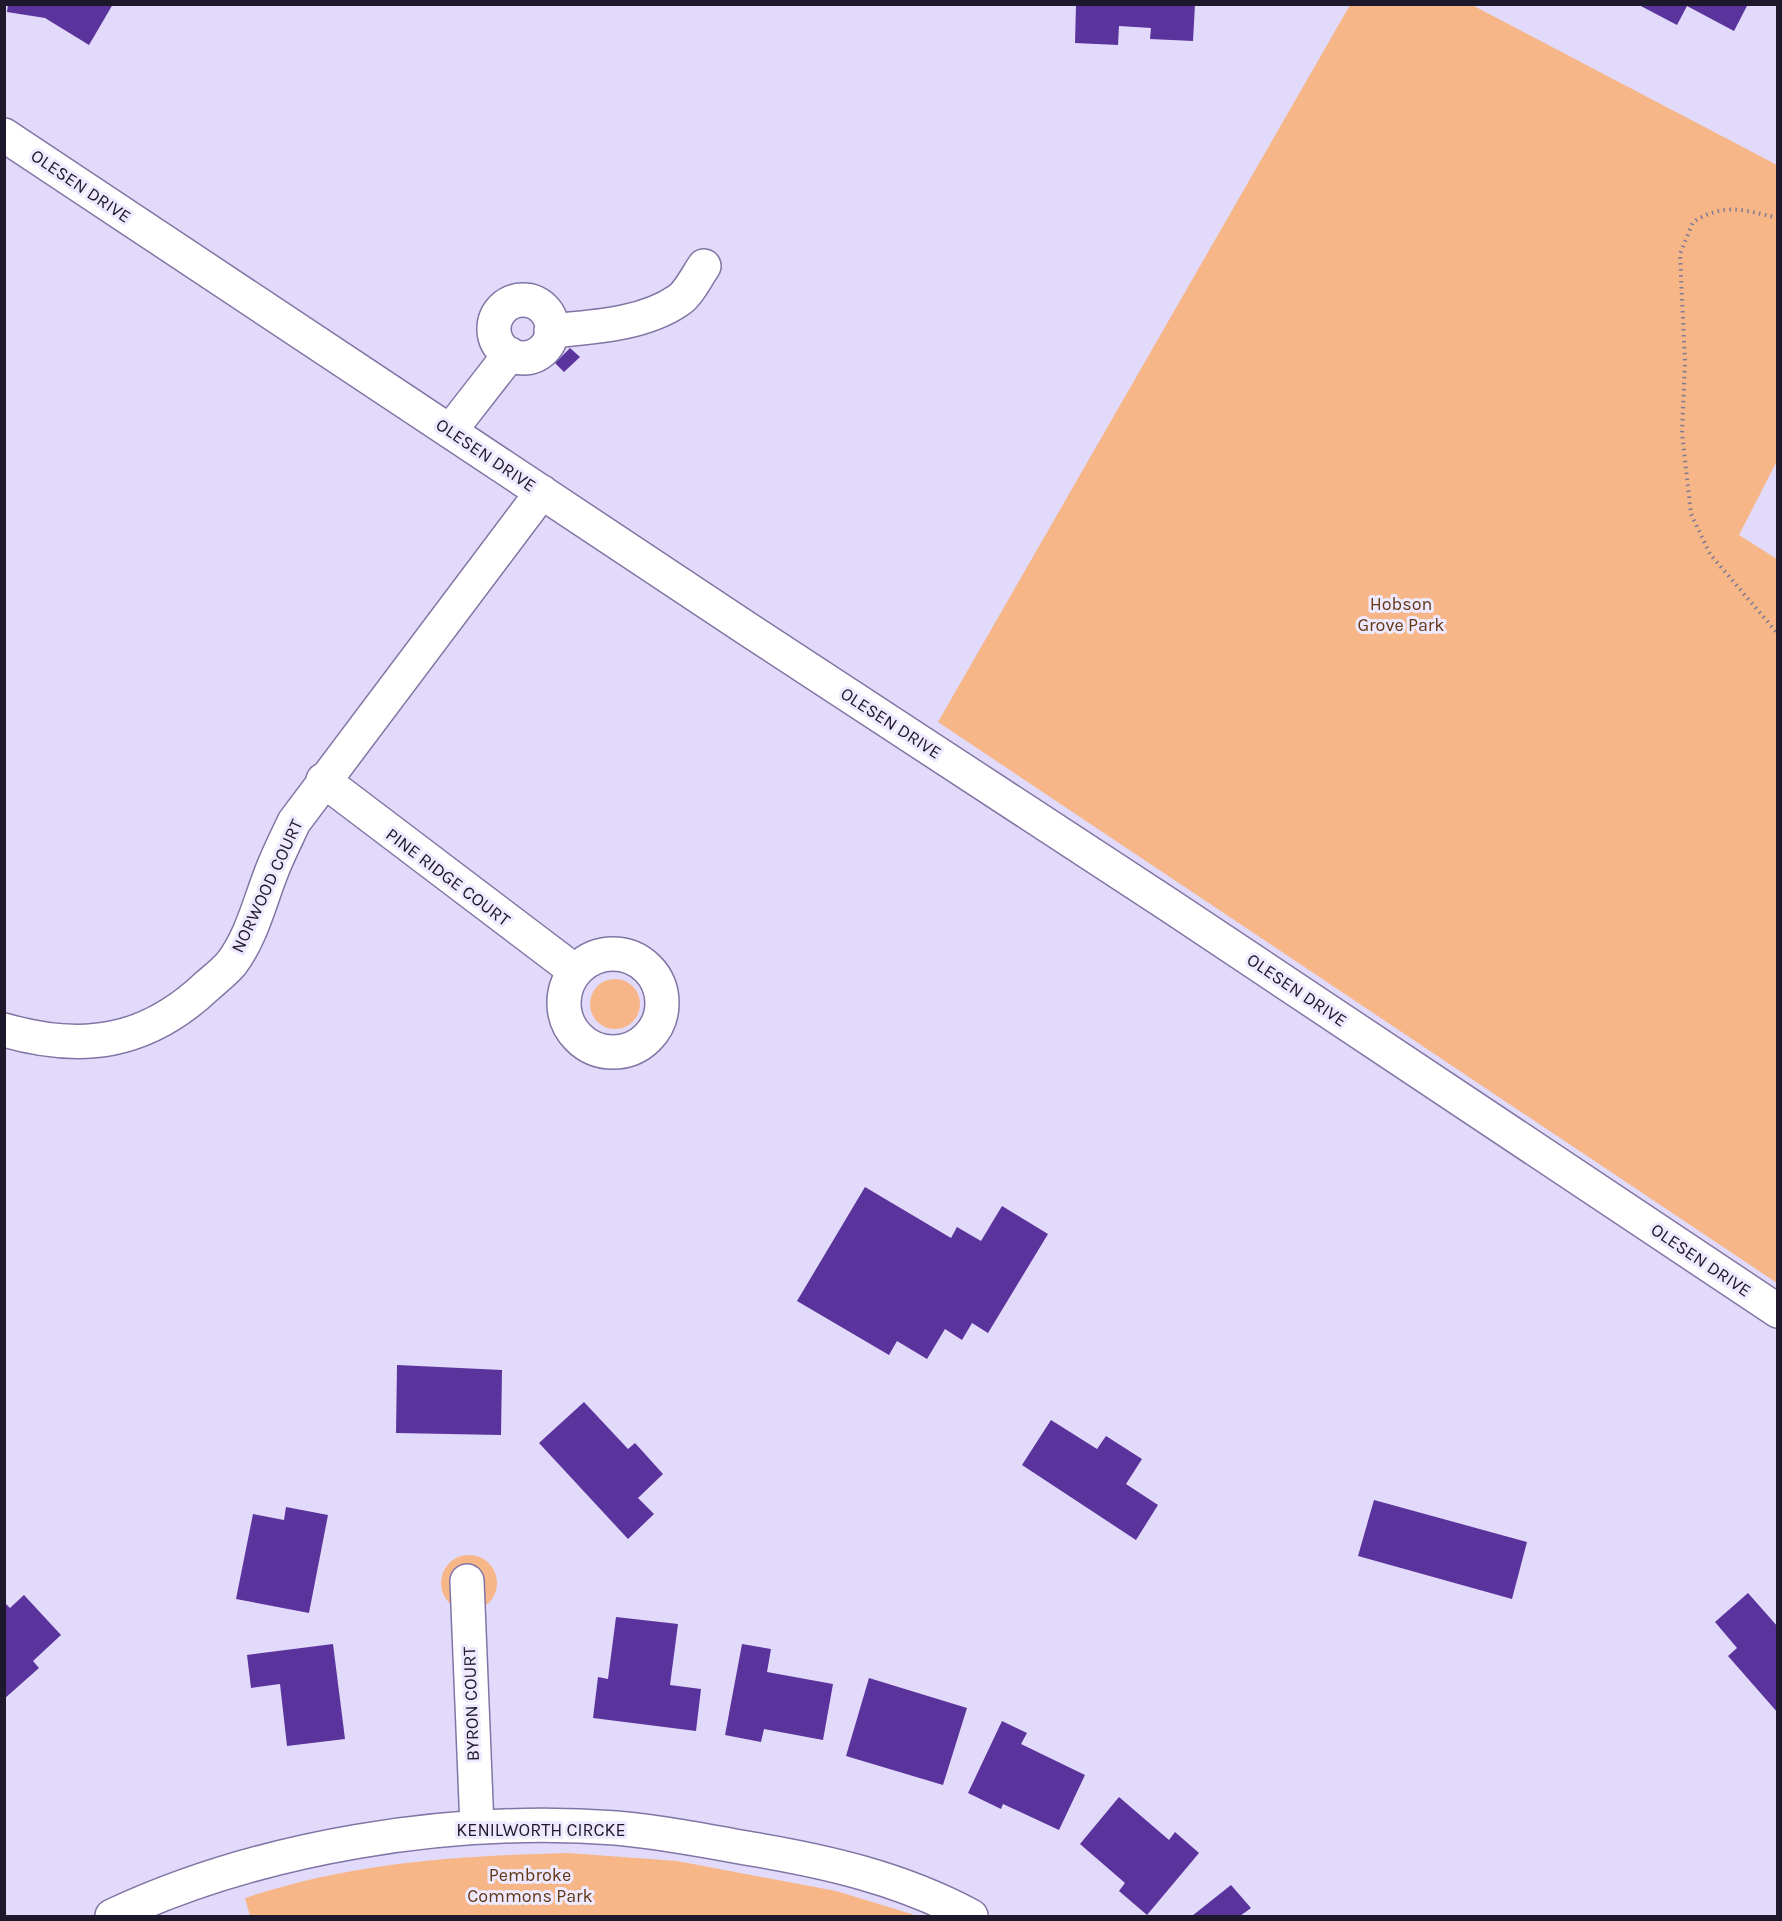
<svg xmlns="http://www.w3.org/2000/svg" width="1782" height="1921" font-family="Karla,sans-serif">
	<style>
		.green { fill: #f6b687 }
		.building { fill: #5b339c }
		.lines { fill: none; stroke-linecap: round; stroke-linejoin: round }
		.minor-casing { stroke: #8275a5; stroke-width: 36 }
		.path { stroke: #7f7992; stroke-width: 4; stroke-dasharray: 1.5 4.5; stroke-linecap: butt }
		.minor { stroke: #fff; stroke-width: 33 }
		.labels { text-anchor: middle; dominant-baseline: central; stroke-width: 6; stroke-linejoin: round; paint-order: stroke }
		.street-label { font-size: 18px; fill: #1d182b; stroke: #eee9ff }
		.park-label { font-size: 18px; fill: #623714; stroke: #eee9ff }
	</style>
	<rect width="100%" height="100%" fill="#e2dafa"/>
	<path class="green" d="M1350,5H1472L1777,165V461L1739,535L1777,559V1283L938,722Z
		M590 1004a25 25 0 1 1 50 0a25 25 0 1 1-50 0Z
		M441 1583a28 28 0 1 1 56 0a28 28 0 1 1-56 0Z
		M568,1853L677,1861L836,1891L918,1916H250L245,1898C354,1862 455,1856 568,1853Z"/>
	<path class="building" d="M8,4H113L89,45L45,18L7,12Z
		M1076,4H1195L1193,41L1150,39L1151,28L1119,26L1118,45L1075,43Z
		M1637,4H1748L1734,31L1687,6L1677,25Z
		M570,348L580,357L564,372L555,363Z
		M865,1187L951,1238L957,1227L981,1241L1002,1206L1048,1234L988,1333L972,1323L962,1340L945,1329L927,1359L897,1341L889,1355L797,1301Z
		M397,1365L502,1370L501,1435L396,1433Z
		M584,1402L628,1449L635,1443L663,1474L638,1498L654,1514L628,1539L539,1443Z
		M1051,1420L1097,1449L1106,1436L1142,1459L1126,1484L1158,1505L1136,1540L1022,1465Z
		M1374,1500L1527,1542L1512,1599L1358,1556Z
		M286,1507L328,1515L309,1613L236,1599L253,1514L284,1520Z
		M1748,1593L1778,1627V1713L1728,1656L1737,1648L1715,1622Z
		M24,1595L61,1635L33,1661L39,1668L4,1699V1602L10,1608Z
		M616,1617L678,1624L670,1685L701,1689L696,1731L593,1718L598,1677L608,1679Z
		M333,1644L345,1739L287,1746L280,1684L251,1688L247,1655Z
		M742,1644L771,1649L767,1672L833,1684L823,1740L764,1729L761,1742L725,1735Z
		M869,1678L967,1708L943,1785L846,1756Z
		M1002,1721L1027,1733L1021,1744L1085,1775L1059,1830L1003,1804L1001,1809L968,1793Z
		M1119,1797L1169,1840L1175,1832L1199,1853L1147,1915L1119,1891L1125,1883L1080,1844Z
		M1231,1885L1251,1908L1240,1916H1192Z"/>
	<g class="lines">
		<g class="minor-casing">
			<path id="minor" d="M4,135L749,630L1169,905L1778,1311
				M494 329a29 29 0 1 1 58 0a29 29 0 1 1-58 0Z
				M551,331C592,327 643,325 679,300C689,293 697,276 704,266
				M450,431L510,354
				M323,780L575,971
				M564 1003a49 49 0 1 1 98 0a49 49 0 1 1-98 0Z
				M4,1030C83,1053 147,1043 207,986C215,979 224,972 231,964C252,937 260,900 273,868C279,853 287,837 294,822L542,492
				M467,1581L477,1827
				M112,1916C262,1846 451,1816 616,1828C660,1832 703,1840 746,1848C825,1861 900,1878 971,1916"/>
		</g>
		<path class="path" d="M1778,218C1743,210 1725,202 1693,222L1680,254L1685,362L1682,433L1691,514L1710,554L1778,634"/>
		<use href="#minor" class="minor"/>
	</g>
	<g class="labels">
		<g class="street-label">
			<text transform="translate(81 186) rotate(34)">OLESEN DRIVE</text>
			<text transform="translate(486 455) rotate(34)">OLESEN DRIVE</text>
			<text transform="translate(891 723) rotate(33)">OLESEN DRIVE</text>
			<text transform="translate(448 877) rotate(37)">PINE RIDGE COURT</text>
			<text transform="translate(267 886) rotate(-65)">NORWOOD COURT</text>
			<text transform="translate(1297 990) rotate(34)">OLESEN DRIVE</text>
			<text transform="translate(1701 1260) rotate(34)">OLESEN DRIVE</text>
			<text transform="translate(471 1704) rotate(-92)">BYRON COURT</text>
			<text x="541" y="1830">KENILWORTH CIRCKE</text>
		</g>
		<g class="park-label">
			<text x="1401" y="604">Hobson<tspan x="1401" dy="21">Grove Park</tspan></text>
			<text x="530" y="1875">Pembroke<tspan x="530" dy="21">Commons Park</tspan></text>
		</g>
	</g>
	<rect width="1782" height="1921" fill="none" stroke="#1d182b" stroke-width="12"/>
</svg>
